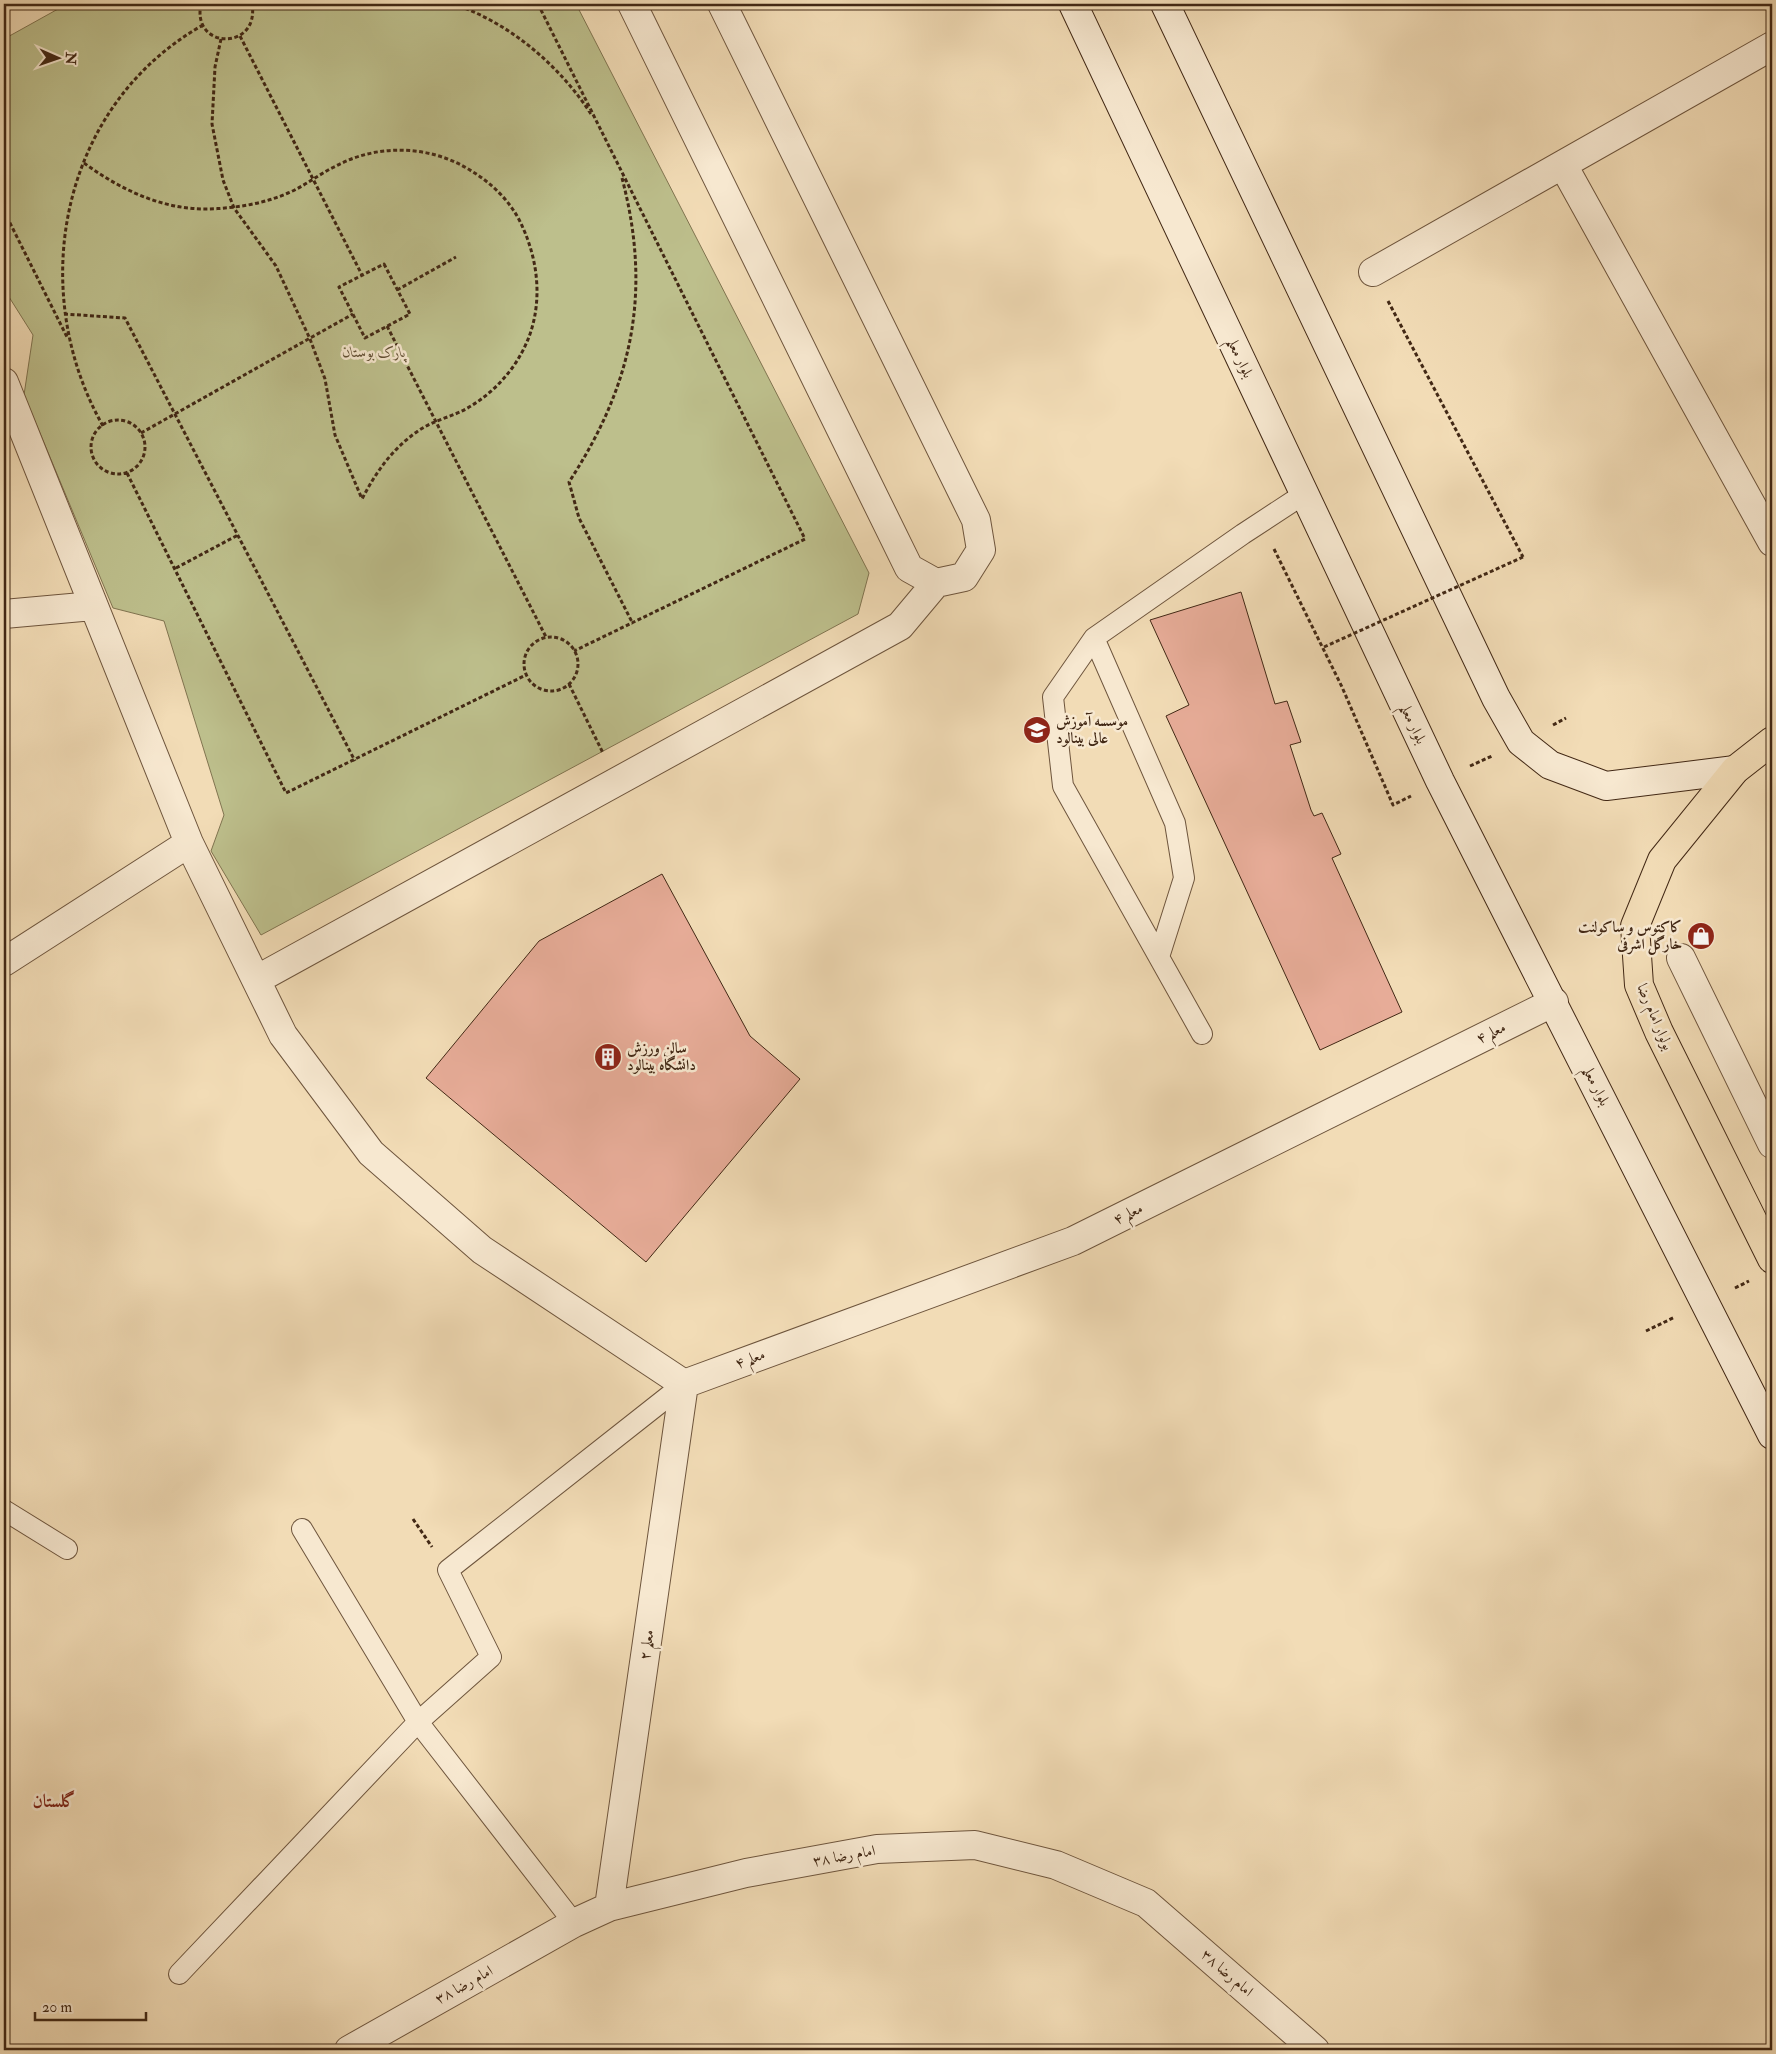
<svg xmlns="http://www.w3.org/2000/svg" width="1776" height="2054" font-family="'IM FELL Double Pica',Amiri,serif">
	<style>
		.green { fill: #bdbf8c; stroke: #807450 }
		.building { fill: #e7ac98; stroke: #422815 }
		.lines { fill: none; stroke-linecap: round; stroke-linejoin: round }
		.lane-casing { stroke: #6e553d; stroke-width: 22 }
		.street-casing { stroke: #6e553d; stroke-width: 30 }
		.secondary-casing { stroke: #422815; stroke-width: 30 }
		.highway-casing { stroke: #422815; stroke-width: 30 }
		.path { stroke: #422815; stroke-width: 3; stroke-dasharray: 4 2.5; stroke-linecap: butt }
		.lane { stroke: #f7e8d0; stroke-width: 20 }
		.street { stroke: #f7e8d0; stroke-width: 28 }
		.secondary { stroke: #f7e8d0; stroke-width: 28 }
		.highway { stroke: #f2dcb6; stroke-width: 28 }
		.path-bridge { stroke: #422815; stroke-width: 3; stroke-dasharray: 4 2.5; stroke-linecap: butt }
		.labels { text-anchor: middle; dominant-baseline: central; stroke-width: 5; stroke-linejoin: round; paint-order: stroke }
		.park-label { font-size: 15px; font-style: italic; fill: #614e33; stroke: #f7e8d0 }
		.street-label { font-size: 15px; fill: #422815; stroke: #f7e8d0 }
		.poi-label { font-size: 15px; font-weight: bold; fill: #422815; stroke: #f7e8d0; text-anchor: start }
		.quarter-label { font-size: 18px; font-weight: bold; fill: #7a1f14; stroke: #f7e8d0 }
	</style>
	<rect width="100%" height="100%" fill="#f2dcb6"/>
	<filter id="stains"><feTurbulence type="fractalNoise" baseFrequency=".004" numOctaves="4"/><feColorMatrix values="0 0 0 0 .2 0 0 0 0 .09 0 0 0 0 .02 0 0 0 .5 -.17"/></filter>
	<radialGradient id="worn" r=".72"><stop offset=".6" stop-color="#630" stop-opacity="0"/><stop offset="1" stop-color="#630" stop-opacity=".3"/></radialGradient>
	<path class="green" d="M67,4H576L869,573L858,614L261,935L211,851L224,815L164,621L113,608L24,395L33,335L4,289V39Z"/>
	<path class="building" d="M1241,592L1275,704L1287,701L1301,742L1290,745L1311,810L1314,816L1322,813L1341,854L1332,858L1402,1012L1320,1050L1166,716L1189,705L1150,620Z
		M662,874L750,1036L800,1079L646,1262L426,1078L539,941Z"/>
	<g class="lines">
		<g class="lane-casing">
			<path id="lane" d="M1094,638L1175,823L1184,878L1159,957
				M1202,1034L1063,786L1053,697L1094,638L1243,534L1304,494
				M4,1510L67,1549
				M302,1529L418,1722L574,1923
				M179,1974L418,1722L491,1657L448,1570L684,1384"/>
		</g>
		<g class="street-casing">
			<path id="street" d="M632,4L909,568L936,583L964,577L981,550L976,520L722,4
				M1563,165L1772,542
				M1373,272L1772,46
				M4,382L189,843L283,1035L371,1153L482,1250L684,1384
				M4,614L93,606
				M1681,958L1772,1144
				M4,962L189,843
				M256,980L900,626L936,583
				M684,1384L1073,1241L1554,1002
				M609,1907L684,1384
				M349,2050L574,1923L609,1907L746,1873L877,1849L975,1845L1056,1865L1146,1903L1315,2050"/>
		</g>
		<g class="secondary-casing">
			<path id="secondary" d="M1073,4L1440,781L1772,1435
				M1165,4L1496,698L1521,742L1550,765L1606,786L1735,770"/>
		</g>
		<g class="highway-casing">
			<path id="highway" d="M1772,741L1735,770L1662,860L1635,926L1639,985L1659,1032L1772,1259"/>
		</g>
		<path class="path" d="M201,4C191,50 260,51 252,4
			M453,4C509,22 560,66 591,114
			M538,4L805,539L574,651
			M240,36L362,275
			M221,39L215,67L212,124L223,180L234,208L276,266L310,339L325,379L335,435L362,499
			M84,163C121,190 163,210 209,209C236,208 263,204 288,193C305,186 319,174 336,166C379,143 432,145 473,172C494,185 513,204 523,228C541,268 543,315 521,354C508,378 485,400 460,412C446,418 431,422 418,431C392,449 376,472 362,499
			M622,178C652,292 633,384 569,482L579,518L633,624
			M4,211L67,337
			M384,264L410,314L365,338L339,287Z
			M397,290L456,257
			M1388,301L1523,557
			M64,314L125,318L355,761
			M387,326L546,637
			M91 447a27 27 0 1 1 54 0a27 27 0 1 1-54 0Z
			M103,426C25,289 61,105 203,25
			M141,433L353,314
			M127,473L286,793L526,675
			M1274,549L1342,687L1393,805L1411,796
			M176,568L238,535
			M524 664a27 27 0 1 1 54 0a27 27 0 1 1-54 0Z
			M569,684L603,753
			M1553,725L1566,718
			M1470,766L1492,756
			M1735,1288L1749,1281
			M1646,1331L1675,1317
			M413,1519L432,1547"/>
		<use href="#lane" class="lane"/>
		<use href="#street" class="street"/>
		<use href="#secondary" class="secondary"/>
		<use href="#highway" class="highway"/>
		<path class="path-bridge" d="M1324,647L1523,557"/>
	</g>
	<defs>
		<g id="university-disc" transform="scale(1.4375)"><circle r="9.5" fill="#8f2418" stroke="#f7e8d0"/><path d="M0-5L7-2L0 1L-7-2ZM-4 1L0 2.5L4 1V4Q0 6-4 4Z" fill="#fff"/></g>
		<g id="shop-disc" transform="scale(1.4375)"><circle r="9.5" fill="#8f2418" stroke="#f7e8d0"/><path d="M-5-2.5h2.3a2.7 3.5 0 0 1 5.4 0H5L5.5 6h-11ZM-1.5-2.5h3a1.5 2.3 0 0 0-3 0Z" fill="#fff"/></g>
		<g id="building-disc" transform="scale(1.4375)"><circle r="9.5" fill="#8f2418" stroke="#f7e8d0"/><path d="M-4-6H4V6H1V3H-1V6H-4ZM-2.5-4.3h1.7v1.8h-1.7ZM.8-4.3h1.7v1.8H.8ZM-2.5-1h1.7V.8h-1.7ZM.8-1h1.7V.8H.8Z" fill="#fff"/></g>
	</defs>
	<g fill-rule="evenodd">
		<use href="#university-disc" x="1037" y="730"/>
		<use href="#shop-disc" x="1701" y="936"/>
		<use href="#building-disc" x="608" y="1057"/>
	</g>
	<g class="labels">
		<g class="park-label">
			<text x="374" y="352">پارک بوستان</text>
		</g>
		<g class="street-label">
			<text transform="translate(1240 358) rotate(65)">بلوار معلم</text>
			<text transform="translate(1413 724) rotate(65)">بلوار معلم</text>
			<text transform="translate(1655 1017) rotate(67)">بولوار امام رضا</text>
			<text transform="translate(1491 1033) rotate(-26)">معلم ۴</text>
			<text transform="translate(1596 1086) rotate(63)">بلوار معلم</text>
			<text transform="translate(1128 1214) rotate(-26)">معلم ۴</text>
			<text transform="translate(750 1359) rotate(-20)">معلم ۴</text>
			<text transform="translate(647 1645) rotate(-82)">معلم ۲</text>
			<text transform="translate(844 1856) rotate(-10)">امام رضا ۳۸</text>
			<text transform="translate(1227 1973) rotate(41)">امام رضا ۳۸</text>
			<text transform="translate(464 1985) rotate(-29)">امام رضا ۳۸</text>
		</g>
		<g class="poi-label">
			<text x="1056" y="721">موسسه آموزش<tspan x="1056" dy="17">عالی بینالود</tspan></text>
			<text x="1682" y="927" text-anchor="end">کاکتوس و ساکولنت<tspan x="1682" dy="17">خارگل اشرفی</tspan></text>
			<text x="627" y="1048">سالن ورزش<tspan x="627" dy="17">دانشگاه بینالود</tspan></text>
		</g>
		<g class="quarter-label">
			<text x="54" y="1801">گلستان</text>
		</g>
	</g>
	<rect width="1776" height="2054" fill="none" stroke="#f2dcb6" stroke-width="20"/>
	<rect x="5" y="5" width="1766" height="2044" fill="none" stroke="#422815" stroke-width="2.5"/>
	<rect x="10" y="10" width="1756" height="2034" fill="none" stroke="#422815"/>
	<g transform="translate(58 58) rotate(92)" stroke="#f7e8d0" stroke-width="4" paint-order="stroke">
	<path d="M0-4L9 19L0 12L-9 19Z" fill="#422815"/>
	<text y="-8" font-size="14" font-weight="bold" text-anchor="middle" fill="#422815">N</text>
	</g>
	<path d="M35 2012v8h111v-8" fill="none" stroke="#422815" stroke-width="2.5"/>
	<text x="42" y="2012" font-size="15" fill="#422815" stroke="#f7e8d0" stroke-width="4" paint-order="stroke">20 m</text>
	<rect width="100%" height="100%" filter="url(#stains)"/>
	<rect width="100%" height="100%" fill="url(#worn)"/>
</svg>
